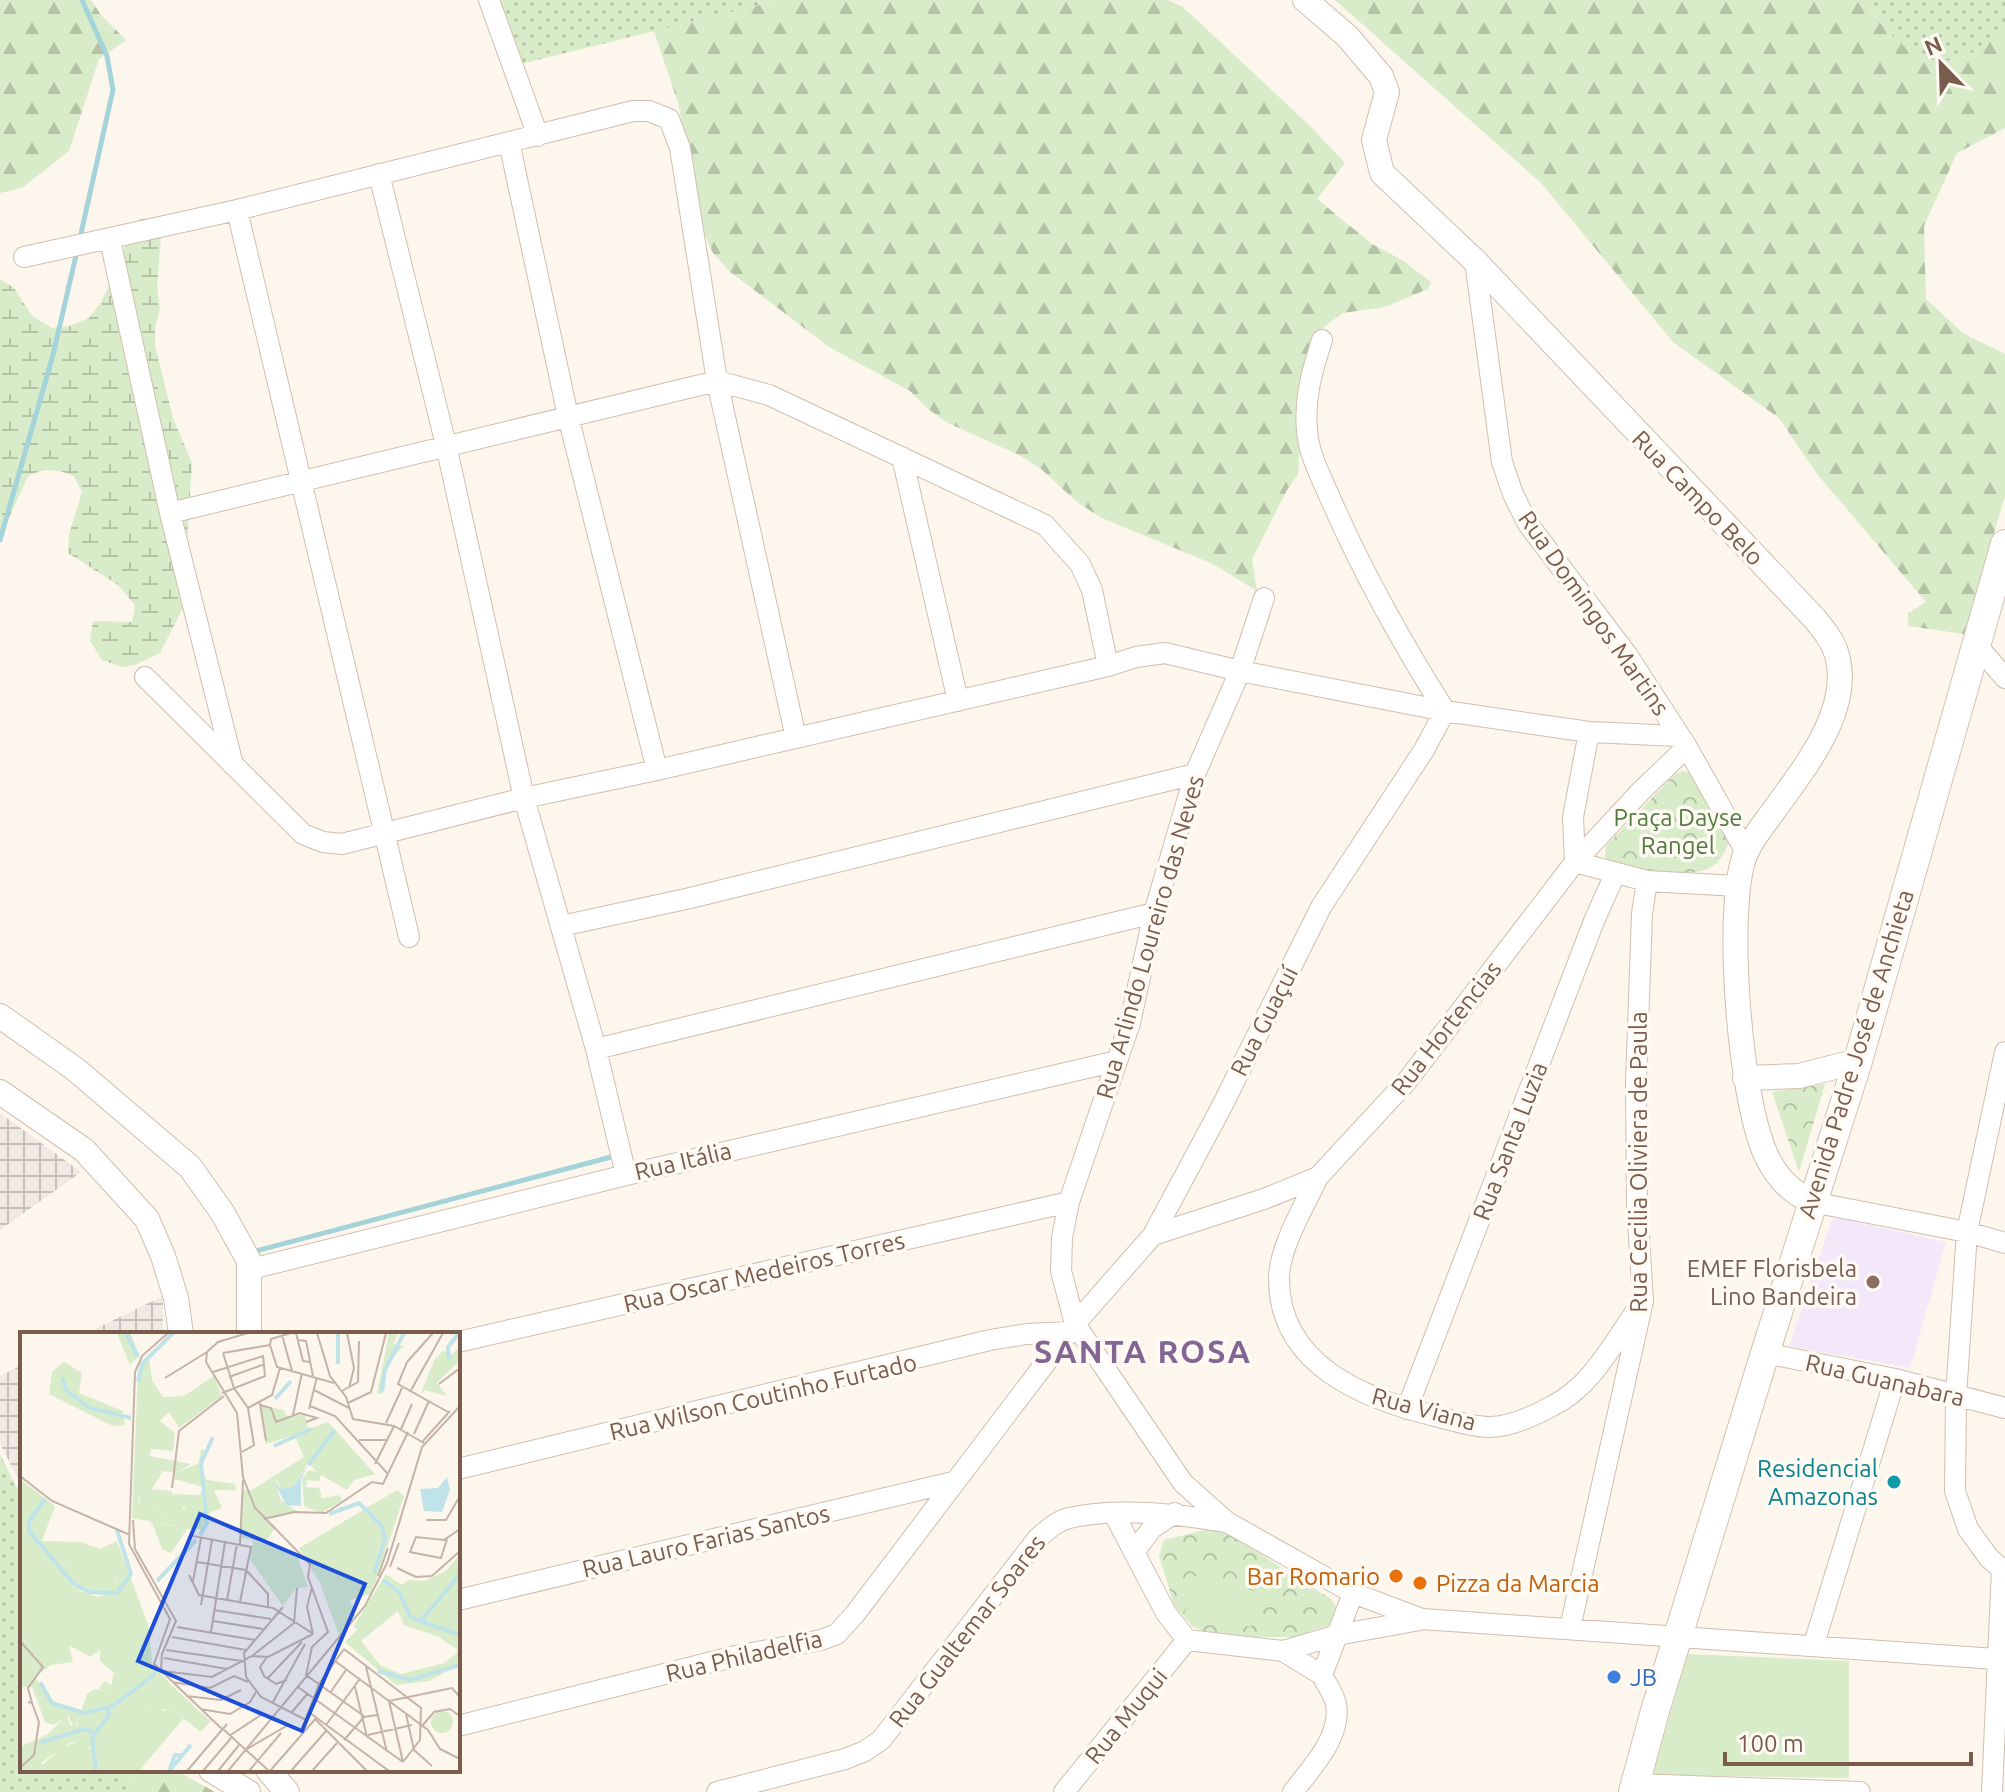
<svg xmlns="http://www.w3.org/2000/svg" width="2005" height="1792" font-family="Ubuntu,sans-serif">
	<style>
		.industrial { fill: url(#industrial-grid) }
		.education { fill: #f3e8fa }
		.grass { fill: url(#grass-dots) }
		.forest { fill: url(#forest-firs) }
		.wetland { fill: url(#wetland-marsh) }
		.park { fill: url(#park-crowns) }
		.pitch { fill: #d8ecc9 }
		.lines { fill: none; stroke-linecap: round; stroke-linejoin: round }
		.stream { stroke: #a5d3da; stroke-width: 5 }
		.minor-casing { stroke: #d1beb0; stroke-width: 22 }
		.tertiary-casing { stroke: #d1beb0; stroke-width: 26 }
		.secondary-casing { stroke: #d6c0b0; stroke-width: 30 }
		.minor { stroke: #fff; stroke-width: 20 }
		.tertiary { stroke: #fff; stroke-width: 24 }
		.secondary { stroke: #fff; stroke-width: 28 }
		.education-dot { fill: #8d6e63; stroke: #fffaf3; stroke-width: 3 }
		.culture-dot { fill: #0f9aa8; stroke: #fffaf3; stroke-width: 3 }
		.food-dot { fill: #e8710a; stroke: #fffaf3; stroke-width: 3 }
		.shop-dot { fill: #3f7fe0; stroke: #fffaf3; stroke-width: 3 }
		.labels { text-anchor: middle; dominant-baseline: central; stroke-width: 7; stroke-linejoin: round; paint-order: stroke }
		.street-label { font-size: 24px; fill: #7a5c4d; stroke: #fffaf3 }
		.park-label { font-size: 24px; fill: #537a41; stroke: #fffaf3 }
		.education-label { font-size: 24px; fill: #785e54; stroke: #fffaf3; text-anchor: end }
		.culture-label { font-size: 24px; fill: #0d838f; stroke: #fffaf3; text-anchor: end }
		.food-label { font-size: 24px; fill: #c56008; stroke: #fffaf3; text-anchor: end }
		.shop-label { font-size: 24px; fill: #366cbe; stroke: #fffaf3; text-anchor: start }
		.district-label { font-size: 32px; font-weight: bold; letter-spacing: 2px; fill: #846695; stroke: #fffaf3 }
		.inset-river { fill: none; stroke: #bfe3e8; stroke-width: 4 }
		.inset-road { fill: none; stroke: #c5b3a7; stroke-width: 2 }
		.view { fill: #1d4ed8; fill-opacity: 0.15; stroke: #1d4ed8; stroke-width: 4 }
		.inset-edge { fill: none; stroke: #7a5c4d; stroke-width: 4 }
	</style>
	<defs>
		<pattern id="industrial-grid" width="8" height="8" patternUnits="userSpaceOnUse" patternTransform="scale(2)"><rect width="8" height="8" fill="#efe9e4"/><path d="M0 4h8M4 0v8" fill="none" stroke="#c7c0bb"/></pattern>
		<pattern id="grass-dots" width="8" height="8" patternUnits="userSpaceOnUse" patternTransform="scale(2)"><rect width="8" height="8" fill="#d8ecc9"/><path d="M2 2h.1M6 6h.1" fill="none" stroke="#b4c2a5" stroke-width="1.8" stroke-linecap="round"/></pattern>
		<pattern id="forest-firs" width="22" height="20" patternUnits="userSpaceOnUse" patternTransform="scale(2)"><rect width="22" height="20" fill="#d8ecc9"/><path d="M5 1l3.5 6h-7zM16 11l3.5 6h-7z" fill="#b4c2a5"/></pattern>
		<pattern id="wetland-marsh" width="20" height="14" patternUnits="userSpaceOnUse" patternTransform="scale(2)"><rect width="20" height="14" fill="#d8ecc9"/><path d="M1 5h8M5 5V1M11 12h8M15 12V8" fill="none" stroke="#b4c2a5"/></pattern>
		<pattern id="park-crowns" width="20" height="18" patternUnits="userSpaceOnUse" patternTransform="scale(2)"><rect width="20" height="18" fill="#d8ecc9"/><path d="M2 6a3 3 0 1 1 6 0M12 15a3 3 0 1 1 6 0" fill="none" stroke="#b4c2a5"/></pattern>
	</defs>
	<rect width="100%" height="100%" fill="#fdf6ec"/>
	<path class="industrial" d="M0,1113L81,1172L0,1230Z
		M163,1296V1334H85Z
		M22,1365V1487L0,1443V1376Z"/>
	<path class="education" d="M1833,1217L1946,1242L1910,1368L1789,1346Z"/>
	<path class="grass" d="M495,0H780L517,65Z
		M1863,0H2005V29C1990,33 1983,47 1970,54C1922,78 1889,35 1863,0Z
		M0,1454L22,1498V1770H133L125,1792H0Z"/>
	<path class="forest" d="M0,0H91L101,15L126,40L99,59L69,151L22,188L0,193Z
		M780,0H1168L1183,7L1309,125L1345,163L1317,199L1372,244L1402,260L1431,282L1428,289L1385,307L1343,313L1324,327L1311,348L1305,383L1298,474L1287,490L1252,559L1257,591L1213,564L1102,518L1078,503L1040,468L1019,455L948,423L928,409L910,391L829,347L729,271L713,253L703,231L678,103L654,31Z
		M1335,0H1863C1889,35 1922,78 1970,54C1983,47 1990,32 2005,29V128L1957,153L1924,226L1926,299L1964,334L2005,354V496L1964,634L1908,626V613L1926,602L1817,474L1779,418L1673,342L1541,183Z
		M133,1770H175L215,1792H125Z"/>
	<path class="wetland" d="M152,218L162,225L157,287L160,309L155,328V345L173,418L192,463L183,608L160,653L135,665L122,667L102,660L90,641L93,621L132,622L135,605L118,585L68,553L69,534L82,492L74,476C57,469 45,468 28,476L0,538V279L14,288L32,316L52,328L70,326L89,318L101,302L120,263L130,230L139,219Z"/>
	<path class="park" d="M1684,771L1693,774L1730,836C1722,874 1698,874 1666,872C1646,870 1628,869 1609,862L1605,856L1606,846L1675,774Z
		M1825,1084L1799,1172L1772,1092Z
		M1209,1529L1230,1535L1331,1599L1339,1611L1329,1625L1293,1637H1219L1193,1627L1174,1605L1159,1556L1164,1540Z"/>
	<path class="pitch" d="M1195,1576L1258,1592L1251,1627L1184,1614Z
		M1688,1654L1849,1661V1778L1652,1775Z"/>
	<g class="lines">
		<path class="stream" d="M80,238L113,90L107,56L82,0
			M0,540L53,355L77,251
			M252,1252L611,1157"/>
		<g class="minor-casing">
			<path id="minor" d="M489,0L538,136
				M509,142L568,416L657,770
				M379,174L446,445L524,798L596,1049L626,1175
				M237,210L409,937
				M110,240L170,513L233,765
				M24,257L237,210L633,111H649L669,119L680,148L717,381L796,738
				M1475,261L1502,462L1513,494L1528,524L1628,656L1687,747L1746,852
				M902,457L958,701
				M170,513L717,381L769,395L1045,525L1080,564L1092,590L1108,666
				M1264,598L1240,671L1195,774L1154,913L1130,1023L1069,1202L1062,1238L1061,1271L1075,1324L1183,1483L1227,1522L1353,1593L1422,1619L1996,1659
				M1975,643L2005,678
				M145,677L303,834L323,842L342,844L524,798L657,770L1108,666L1136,657L1165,653L1240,671L1445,711L1589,732L1678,736
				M1589,732L1573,817L1575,862L1647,881L1738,886
				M561,926L686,899L1195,774
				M596,1049L1154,913
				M1318,1177C1305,1205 1279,1247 1279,1279C1279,1365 1364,1399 1435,1416C1452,1420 1471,1427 1489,1427C1509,1427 1534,1416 1552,1406C1590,1388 1613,1344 1636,1311
				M1812,1202L1967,1232L2005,1243
				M1153,1235L1264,1199L1318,1177L1407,1081L1575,862L1641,791L1687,747
				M251,1269L626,1175L1117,1061
				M458,1342L1069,1202
				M1765,1353L1895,1379L2005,1408
				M1407,1409L1594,921L1615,874
				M458,1469L990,1340L1027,1334L1069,1332
				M1114,1514L1166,1613L1187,1640L1283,1651L1337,1635L1420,1620
				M1135,1551L1152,1528L1175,1513
				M2002,1569L1989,1558L1968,1529L1955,1491L1956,1396L1967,1232L2005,1052
				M458,1600L953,1482
				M1570,1628L1643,1301L1637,1205L1636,1083L1642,914L1647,881
				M1814,1644L1895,1379
				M1283,1651L1322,1675
				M1322,1675L1353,1593
				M458,1726L736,1656L821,1640L837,1634L855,1614L1075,1324L1153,1235L1221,1108L1321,907L1424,750L1445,711C1402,643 1363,573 1331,500C1322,479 1308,453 1307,430C1304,397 1312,372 1322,340
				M1635,1784L1860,1792
				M717,1792L845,1759L865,1751L881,1740L1038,1538C1047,1530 1057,1521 1069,1518C1117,1507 1178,1514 1225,1522
				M1064,1792L1187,1640
				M1293,1792C1311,1768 1342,1737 1336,1704C1334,1694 1326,1684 1322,1675
				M1992,1792L2002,1569"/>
		</g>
		<g class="tertiary-casing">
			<path id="tertiary" d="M1305,0L1347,36L1381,76L1387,92L1374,140L1382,173L1475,261L1815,619C1824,630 1833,641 1837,655C1852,710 1805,767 1775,809C1765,823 1752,838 1745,855C1724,910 1740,1109 1769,1161C1780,1181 1792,1192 1812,1202
				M0,1016L75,1069L190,1167L222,1212L249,1261V1334
				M1745,1078L1799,1076L1858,1061
				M0,1092L84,1150L147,1219L163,1256L176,1298L181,1334
				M211,1770L248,1792
				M268,1770L287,1792"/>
		</g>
		<g class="secondary-casing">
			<path id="secondary" d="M1633,1792L1655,1711L1765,1353L1858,1061L2005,544"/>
		</g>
		<use href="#minor" class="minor"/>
		<use href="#tertiary" class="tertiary"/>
		<use href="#secondary" class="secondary"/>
	</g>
	<circle class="education-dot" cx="1873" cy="1282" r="8"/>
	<circle class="culture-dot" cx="1894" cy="1482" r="8"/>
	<g class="food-dot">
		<circle cx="1396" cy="1576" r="8"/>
		<circle cx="1420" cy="1583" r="8"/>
	</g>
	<circle class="shop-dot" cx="1614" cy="1677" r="8"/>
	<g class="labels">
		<g class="street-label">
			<text transform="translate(1698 498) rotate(46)">Rua Campo Belo</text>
			<text transform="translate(1594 613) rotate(55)">Rua Domingos Martins</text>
			<text transform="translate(1150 937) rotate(-74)">Rua Arlindo Loureiro das Neves</text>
			<text transform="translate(1264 1021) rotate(-63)">Rua Guaçuí</text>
			<text transform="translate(1446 1028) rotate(-52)">Rua Hortencias</text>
			<text transform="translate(1856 1054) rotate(-73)">Avenida Padre José de Anchieta</text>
			<text transform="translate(1510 1141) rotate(-69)">Rua Santa Luzia</text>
			<text transform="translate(683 1161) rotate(-13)">Rua Itália</text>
			<text transform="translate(1638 1162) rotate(-90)">Rua Cecilia Oliviera de Paula</text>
			<text transform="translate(764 1272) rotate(-13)">Rua Oscar Medeiros Torres</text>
			<text transform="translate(1885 1380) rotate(13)">Rua Guanabara</text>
			<text transform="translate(763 1397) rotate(-13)">Rua Wilson Coutinho Furtado</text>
			<text transform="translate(1424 1409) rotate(15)">Rua Viana</text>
			<text transform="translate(706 1541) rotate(-13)">Rua Lauro Farias Santos</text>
			<text transform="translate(967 1631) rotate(-52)">Rua Gualtemar Soares</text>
			<text transform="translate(744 1656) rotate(-13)">Rua Philadelfia</text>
			<text transform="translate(1126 1716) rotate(-51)">Rua Muqui</text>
		</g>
		<g class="park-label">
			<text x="1678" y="817">Praça Dayse<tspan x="1678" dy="28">Rangel</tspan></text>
		</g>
		<g class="education-label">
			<text x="1857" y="1268">EMEF Florisbela<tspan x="1857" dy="28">Lino Bandeira</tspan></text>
		</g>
		<g class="culture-label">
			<text x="1878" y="1468">Residencial<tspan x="1878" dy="28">Amazonas</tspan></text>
		</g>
		<g class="food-label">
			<text x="1380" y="1576">Bar Romario</text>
			<text x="1436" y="1583" text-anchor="start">Pizza da Marcia</text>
		</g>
		<g class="shop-label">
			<text x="1630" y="1677">JB</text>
		</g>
		<g class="district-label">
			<text x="1143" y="1351">SANTA ROSA</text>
		</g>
	</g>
	<g transform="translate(20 1332)">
		<rect width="440" height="440" fill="#fdf6ec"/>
		<path d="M97,1H110L113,7L119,24L110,33ZM129,26L132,48L143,65L164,64L194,44L202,64L159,96L149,80L140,89L155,101L153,119L131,117L130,124L171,132L159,139L158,148H153V140L128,137L118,168L128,189L112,186L118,38ZM240,73L264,78L268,86L285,82L288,97L308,90L355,142L334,148L327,158L301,143L299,149L287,148L286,155L299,156L302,166L320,163L322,169L301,181L284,174L282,147L289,138L297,140L288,131L274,154L261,157L255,146L260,167L277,179L246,187L256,195L245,210L221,206L223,157L230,159L284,125L274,103L246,112ZM0,147L35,174L22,209L61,210L80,217L97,209L129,295L132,332L95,361L79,357L85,349L91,353L94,341L80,329V318L70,325L49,313L53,330L31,333L15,345L30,370L61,381L54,395L48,383L34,393L25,390L12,355H0ZM42,228L64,255L83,257L96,246L95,261L77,265L55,257L36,231ZM128,157L152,159L153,170L164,171L160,195L141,190L140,179L126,167ZM363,215L350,252L336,254L333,247L344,230ZM152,354L174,374L119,439H77L79,417L68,415L26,437L22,433L44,414L71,407L90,381L112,367L121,366L127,379L138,374L144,379L150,374L146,367Z" fill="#d8ecc9" fill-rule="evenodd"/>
		<path d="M369,1H378L373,12L384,14L367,31L363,61L357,62ZM440,13V28L417,51L427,64L405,58L400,63L415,27L423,19L433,22ZM44,30L62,41L59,61L103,79L105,93L93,94L29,62L32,40ZM181,117L186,119L180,135L187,148L215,152L216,158H194L202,176L191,180L181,197H167L151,221L142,217L133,193L122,182L118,156L128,137L143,139L126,167L140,179L142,191L159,195V181L166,176L153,170V162L180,163L183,155L158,148V140L179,131ZM377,158L384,164L356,249L350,262L330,268L335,284L319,303L300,251L279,216ZM362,216L350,252L336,254L333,247L344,230ZM233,208L277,224L288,255L276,256L263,274L230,228ZM440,222V332L409,349L376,353L325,310L338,297L333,295L366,242L382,253L388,248L404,249L426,239ZM378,279L384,293L419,305L438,318L436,322L424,331L381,342L360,333L341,309ZM131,331L152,354L149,377L125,378L121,366L112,367L95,385L90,382L69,410L49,411L21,431L26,437L62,416L79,417L77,439H0V415L28,402L47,383L50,393L56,394L67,362L75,357L95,361ZM411 390a11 11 0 1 1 22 0a11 11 0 1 1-22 0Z" fill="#d8ecc9" fill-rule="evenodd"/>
		<path d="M32,225L42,228L64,255L83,257L94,244L98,256L90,265L55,257Z" fill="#d8ecc9"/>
		<path d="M173,374L191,389L181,400L163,386Z" fill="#d8ecc9"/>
		<path d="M288,133L281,147V174L266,173L253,147L261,157L274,154ZM427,145L430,158L422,180L404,179L400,157L418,156Z" fill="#bfe3e8"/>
		<path class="inset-river" d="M106,1L118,25M318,1V32M429,27L428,15L439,1M42,46L47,59L70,76L111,86M118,49L122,32L153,1M362,59L365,38L384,1M255,67L271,49M254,114L291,97M288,133L315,98M25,167L9,189V199L53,251L69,260L97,261L111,242L97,198M309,182L339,171L361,193L365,206L354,242M180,203L187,191L181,131L193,105M363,248L379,260L391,286L440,303M137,249L176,208M401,289L440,242M358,339L390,348L440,333M20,350L32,371L64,381L93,374L136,341M19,411L64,397L73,400M76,439L72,405L89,383L87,376M149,439L155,423H162M149,439L171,413"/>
		<path class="inset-road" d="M148,1L122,24L115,40L109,212L150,287L134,332L203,398M228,1L198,10L187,20L186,30L217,81L223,145L235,176L290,232L288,245L308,300L292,315L286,343L344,384M276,1L283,29L290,30M297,1L310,44L326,65L333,87L374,94L404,111M327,1L334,36L329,56M413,1L387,30L378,52L428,80M262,3L272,39M278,8L286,9L293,44M250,13L257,35L314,51M250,13L251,7L271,1M203,21L214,56L228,76L234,113L222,120M203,21L250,13M193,40L243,24L245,44L202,61M209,45L245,32M145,46L187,20M419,52L440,36M294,58L329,76M322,59L338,50L339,9M390,60L423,1M240,71L246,109M328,71L351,60L366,1M240,73L251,76L256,90L280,81L297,86L286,90M290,74L315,84L368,142M228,76L252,63L260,36M289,77L297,45M273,83L282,41M366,91L382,56M381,97L392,72M394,102L409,69M339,108H367M403,109L430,79M355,132L374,94M0,144L32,169L110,203M152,156L159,99L204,64M244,187L274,180L306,181L352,150L363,152L388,100M113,188L115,217L156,289L142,322L141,339M406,188H426L440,164M173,204L231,215L220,270M427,207L421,226L390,220L396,205L424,208L440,197M220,212L223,148M177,230L226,238L248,262V275M370,235L379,211M377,236L396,245L412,244L440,219M169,243L179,263L253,276L292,301M358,244L368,216M173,249L181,206M292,255L287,275L293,302M207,268L217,212M181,273L192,208M263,275L224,321L226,345L241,365L286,388M194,278L251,287M193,289L243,297M157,295L235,308M191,300L205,210M152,305L226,318M0,309L23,335L8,356L12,371L8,370M324,317L401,376L400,408L383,430M146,318L222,329M232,324L248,325L293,302M247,325L240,335L244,344L256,352L267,348M144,326L207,337M315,329L408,398L420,417L440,427M346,335L367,420M142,339L192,345L232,324L274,291L277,256M247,347L282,310M152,350L190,356L214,344L228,350M278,355L383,430M335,355L347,405M310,361L326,338M166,364L201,368L221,358M369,369L432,356L440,365M369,369L383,430M253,370L285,312M180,377L210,382L230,370L236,360M272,380L288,361M290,381L369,439M386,382L394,418L412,434M252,385L282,399M296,388L347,439M306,393L339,348M402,394L414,380L430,377L440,384M202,396L249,439M281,399L299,352L324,317M348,403L392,393M209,404L241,383M324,408L344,385L357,383M227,417L268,393M0,436L14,423L19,390L12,371M167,439L207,392M183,439L211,406M198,439L219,413M208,439L345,274L367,231L402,115L440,74M229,439L261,401M250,439L297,385M271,439L306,399M292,439L317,411"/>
		<path class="view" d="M180,182L345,252L282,399L118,329Z"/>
		<rect width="440" height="440" class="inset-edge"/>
	</g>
	<g transform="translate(1941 64) rotate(337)" stroke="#fffaf3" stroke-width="6" paint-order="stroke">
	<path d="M0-6L14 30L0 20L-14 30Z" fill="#7a5c4d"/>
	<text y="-12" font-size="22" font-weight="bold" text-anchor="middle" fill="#7a5c4d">N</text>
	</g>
	<path d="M1725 1752v12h246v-12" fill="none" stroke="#7a5c4d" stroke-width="4"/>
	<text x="1737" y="1752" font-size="24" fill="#7a5c4d" stroke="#fffaf3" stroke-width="6" paint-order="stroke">100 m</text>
</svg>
